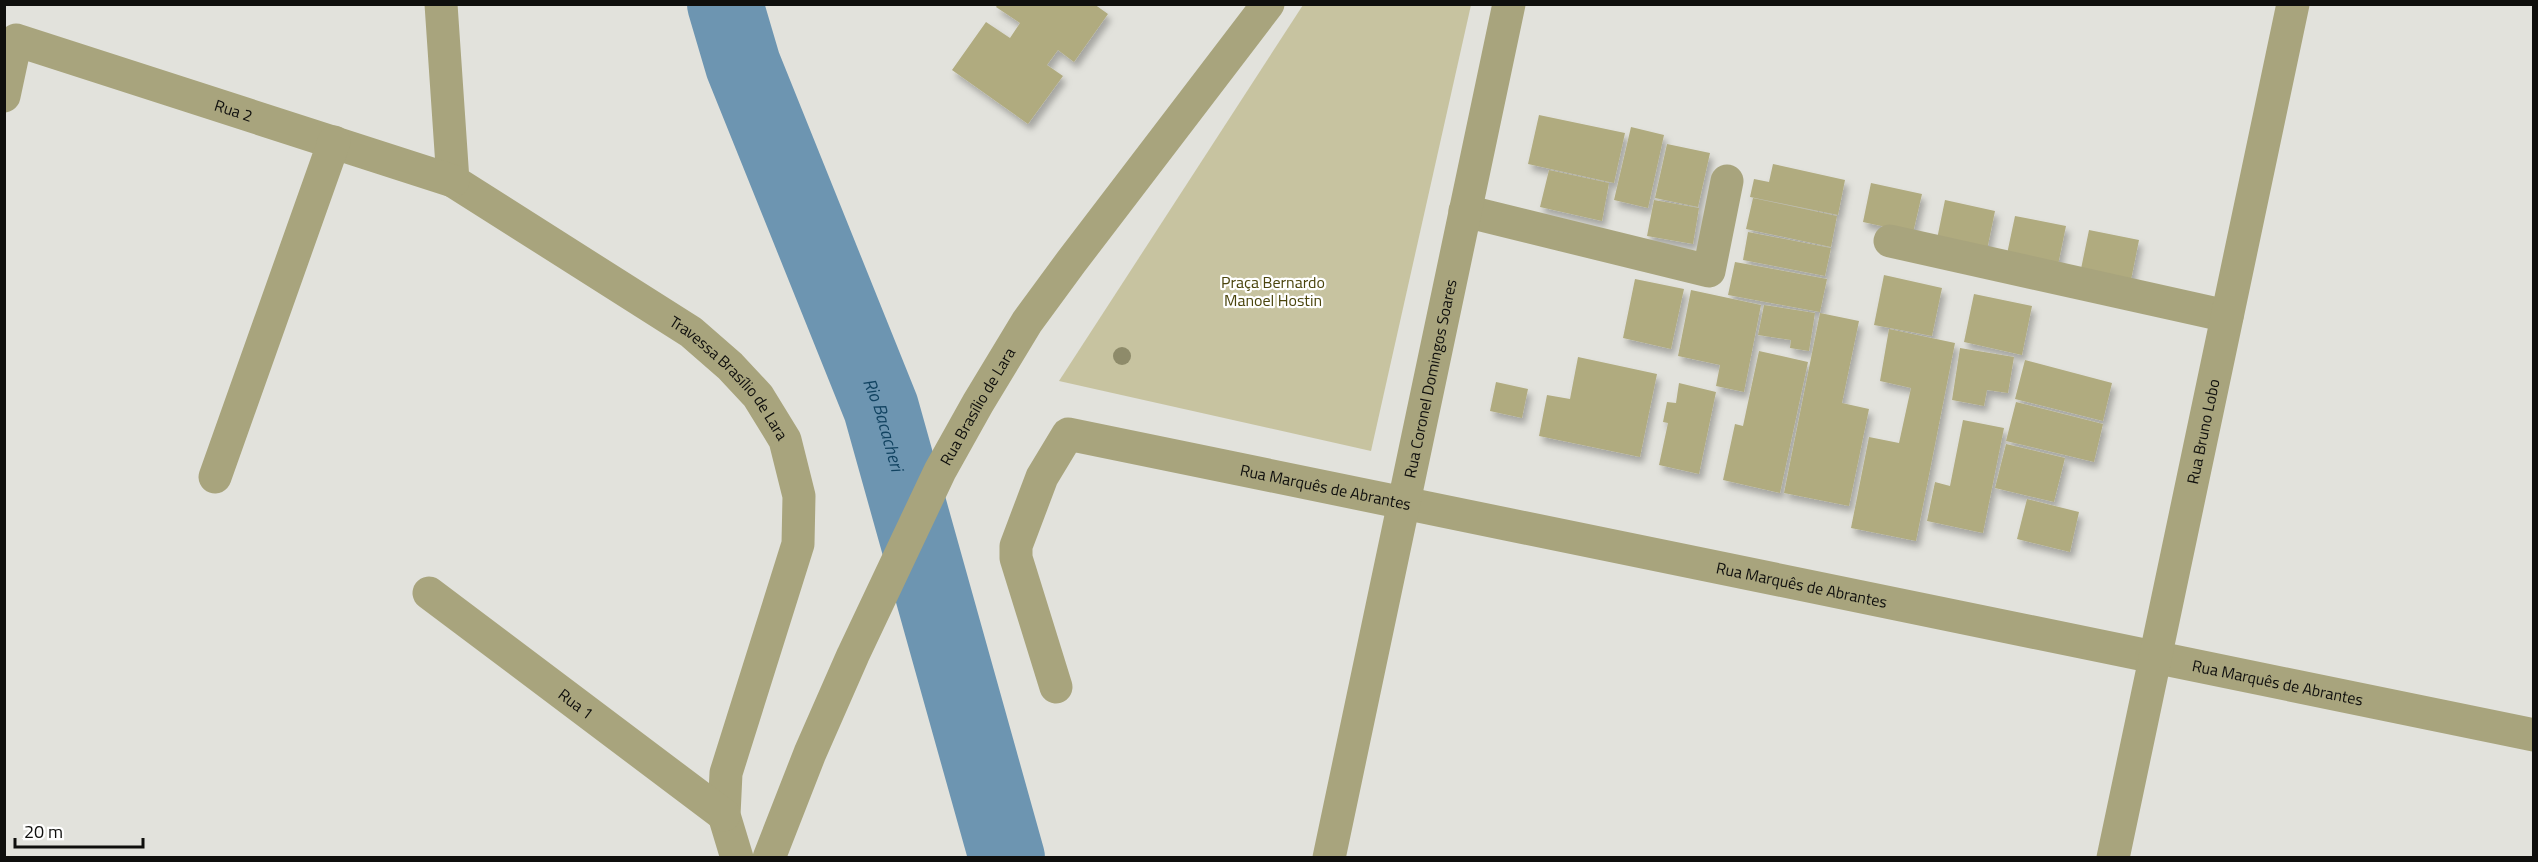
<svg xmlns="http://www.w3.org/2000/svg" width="2538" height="862" font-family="'Titillium Web',sans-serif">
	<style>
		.green { fill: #c7c3a0 }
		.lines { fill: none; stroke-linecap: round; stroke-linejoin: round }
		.river { stroke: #6d95b1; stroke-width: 76 }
		.building { fill: #b0ab7f; filter: url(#shadow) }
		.minor { stroke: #a8a47d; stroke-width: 33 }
		.tree { fill: #8e8b6a }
		.labels { text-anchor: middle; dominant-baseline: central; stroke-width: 4.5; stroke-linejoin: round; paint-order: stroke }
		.street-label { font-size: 16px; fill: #0f0f0d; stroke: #fffffe }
		.park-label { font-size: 16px; fill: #4a440c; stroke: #fffffe }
		.water-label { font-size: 18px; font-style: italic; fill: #114361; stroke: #fffffe }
	</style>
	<defs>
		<filter id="shadow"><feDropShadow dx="3.5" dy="6" stdDeviation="3" flood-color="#0004"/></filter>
	</defs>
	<rect width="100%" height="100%" fill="#e2e2dc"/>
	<path class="green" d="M1303,5H1471L1371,451L1059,381Z"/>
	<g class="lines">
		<path class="river" id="s1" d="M725,4L743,65L881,408L1007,858"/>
	</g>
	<path class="building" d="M998,4H1094L1108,14L1074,62L1058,50L1047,65L1063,76L1028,124L952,70L986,22L1010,38L1020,23L996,7Z
		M1539,115L1625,133L1614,183L1528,164Z
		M1631,127L1664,135L1648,208L1614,200Z
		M1667,144L1710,153L1698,207L1655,198Z
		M1773,164L1845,180L1838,215L1750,197L1754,179L1769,182Z
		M1549,170L1609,183L1602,221L1540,207Z
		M1871,183L1922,194L1913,233L1863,222Z
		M1753,198L1837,216L1831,247L1746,229Z
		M1654,200L1699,208L1693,244L1647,236Z
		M1945,200L1995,211L1987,250L1937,239Z
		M2015,216L2066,226L2058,265L2007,254Z
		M2089,230L2139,240L2131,280L2081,269Z
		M1748,232L1831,248L1825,276L1743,260Z
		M1735,262L1827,279L1820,312L1728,295Z
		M1884,275L1942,288L1932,336L1874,325Z
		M1635,279L1684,289L1671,349L1623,338Z
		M1691,290L1761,305L1744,392L1716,386L1720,365L1678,356Z
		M1974,294L2032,306L2022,355L1964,342Z
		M1764,305L1815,313L1809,351L1790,348L1791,340L1758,335Z
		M1820,313L1859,321L1842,403L1869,409L1849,506L1784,493Z
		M1889,329L1955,343L1916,541L1851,528L1869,437L1899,443L1911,388L1880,381Z
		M1960,348L2014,357L2008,393L1987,390L1984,406L1952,400Z
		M1759,351L1808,362L1780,493L1723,480L1735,424L1743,426Z
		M1578,357L1657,374L1640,457L1539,436L1547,395L1570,399Z
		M2025,360L2112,383L2103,421L2015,399Z
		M1496,382L1528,389L1522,418L1490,411Z
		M1679,383L1716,392L1699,474L1659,465L1668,423L1663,422L1667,402L1676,403Z
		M2016,402L2103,424L2094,462L2006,441Z
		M1963,420L2004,428L1983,533L1927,521L1935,482L1950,486Z
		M2006,444L2065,458L2054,502L1995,488Z
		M2027,499L2079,512L2070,552L2017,539Z"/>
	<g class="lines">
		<g class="minor">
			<path id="s2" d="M441,4L453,181L691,332L730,366L758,396L785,440L799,496L798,544L726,773L724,815L737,858"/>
			<path id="s3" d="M4,96L16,40L453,181"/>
			<path d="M1465,211L1709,271L1727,181"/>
			<path d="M1890,241L2227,316"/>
			<path d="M215,477L334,142"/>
			<path id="s4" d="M429,593L724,815"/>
			<path id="s5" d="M1056,687L1016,558V546L1042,477L1068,434L2534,735"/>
			<path id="s6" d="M769,858L810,753L853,655L940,471L978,403L1027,322L1071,262L1268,4"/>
			<path id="s7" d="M1329,858L1509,4"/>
			<path id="s8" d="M2113,858L2293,4"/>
		</g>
	</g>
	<circle class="tree" cx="1122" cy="356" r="9"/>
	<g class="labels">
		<g class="street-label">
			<text stroke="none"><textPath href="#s3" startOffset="286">Rua 2</textPath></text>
			<text stroke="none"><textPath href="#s7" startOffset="490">Rua Coronel Domingos Soares</textPath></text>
			<text stroke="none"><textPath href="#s2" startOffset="519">Travessa Brasílio de Lara</textPath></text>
			<text stroke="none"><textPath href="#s6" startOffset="498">Rua Brasílio de Lara</textPath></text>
			<text stroke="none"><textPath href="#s8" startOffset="436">Rua Bruno Lobo</textPath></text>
			<text stroke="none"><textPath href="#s5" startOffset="534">Rua Marquês de Abrantes</textPath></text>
			<text stroke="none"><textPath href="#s5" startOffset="1020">Rua Marquês de Abrantes</textPath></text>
			<text stroke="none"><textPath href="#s5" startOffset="1506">Rua Marquês de Abrantes</textPath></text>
			<text stroke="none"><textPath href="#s4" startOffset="184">Rua 1</textPath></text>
		</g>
		<g class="park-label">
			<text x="1273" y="282">Praça Bernardo<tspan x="1273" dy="18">Manoel Hostin</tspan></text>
		</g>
		<g class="water-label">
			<text stroke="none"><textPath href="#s1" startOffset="450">Rio Bacacheri</textPath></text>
		</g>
	</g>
	<rect width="2538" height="862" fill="none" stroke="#0f0f0d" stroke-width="12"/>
	<path d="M15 838v9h128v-9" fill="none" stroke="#0f0f0d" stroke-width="3"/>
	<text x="24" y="838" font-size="18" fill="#0f0f0d" stroke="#fffffe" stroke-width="4.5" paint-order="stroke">20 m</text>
</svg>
